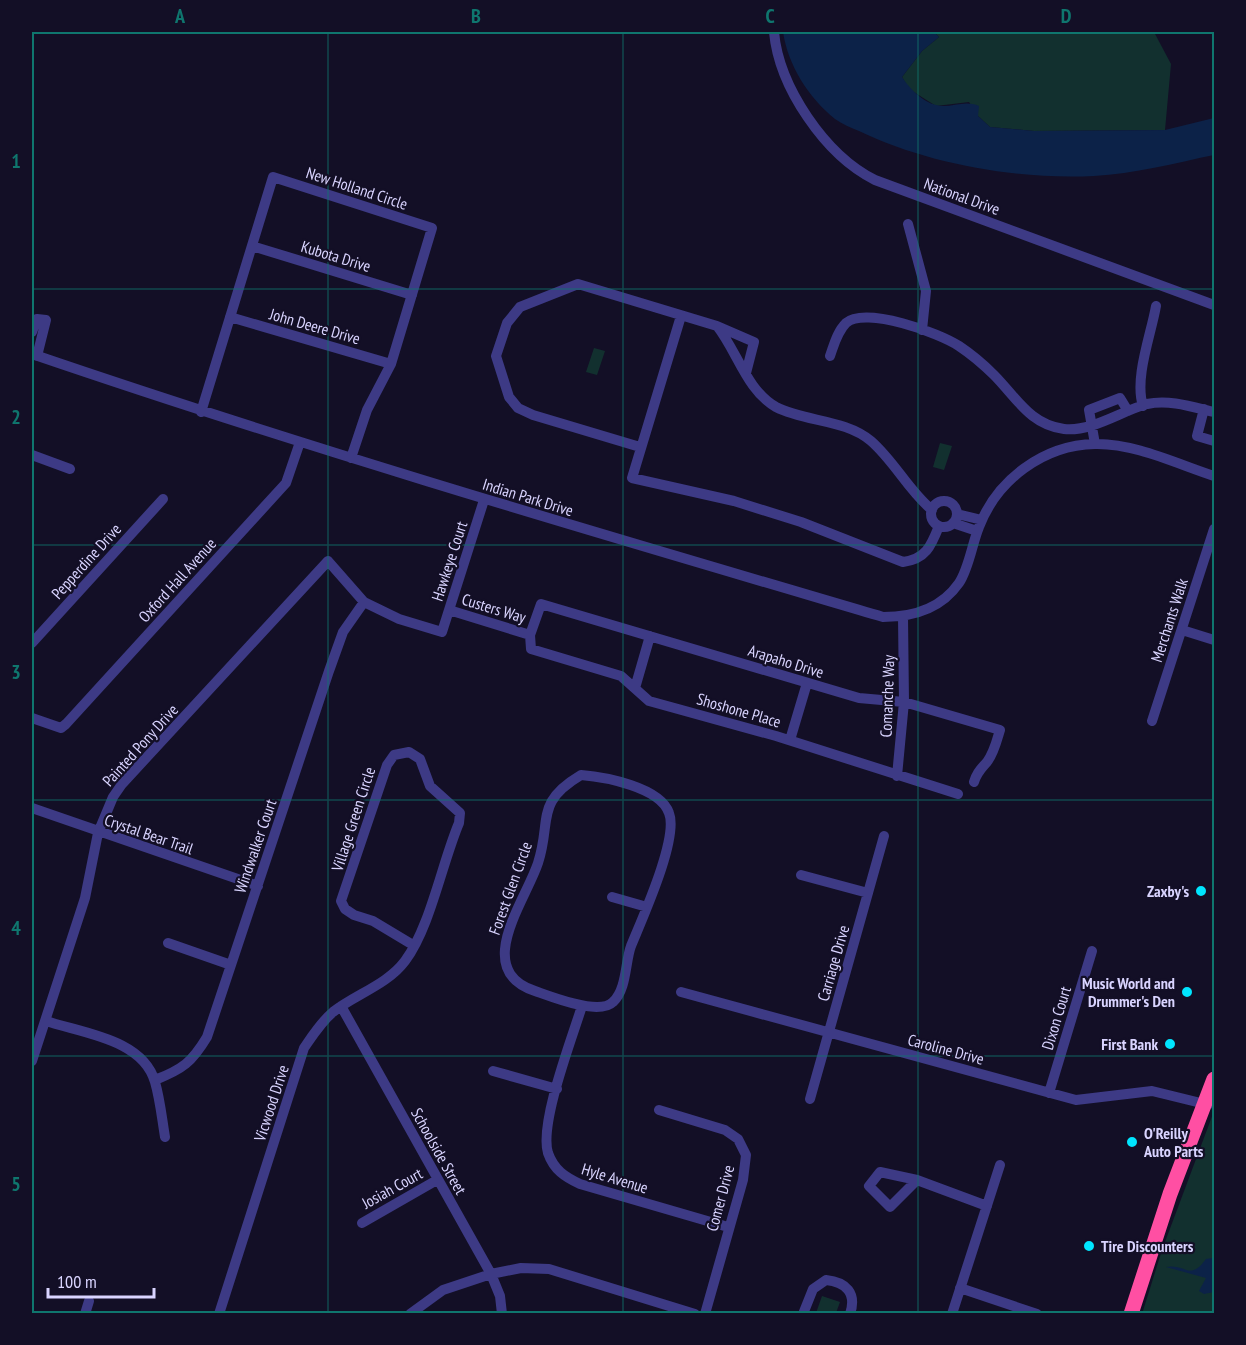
<svg xmlns="http://www.w3.org/2000/svg" width="1246" height="1345" font-family="'PT Sans Narrow',sans-serif">
	<style>
		.green { fill: #12302f }
		.water { fill: #0c2248 }
		.lines { fill: none; stroke-linecap: round; stroke-linejoin: round }
		.minor { stroke: #3d3a85; stroke-width: 10 }
		.highway { stroke: #ff4fa3; stroke-width: 15 }
		.grid { fill: none; stroke: #0f766e; stroke-width: 1.5; stroke-opacity: 0.55 }
		.poi-dot { fill: #00e5ff; stroke: #130f26; stroke-width: 2 }
		.labels { text-anchor: middle; dominant-baseline: central; stroke-width: 4.5; stroke-linejoin: round; paint-order: stroke }
		.street-label { font-size: 16px; fill: #d9d4ff; stroke: #130f26 }
		.poi-label { font-size: 16px; font-weight: bold; fill: #d9d4ff; stroke: #130f26; text-anchor: end }
		.neatline { fill: none; stroke: #0f766e; stroke-width: 2 }
		.grid-label { font-size: 20px; text-anchor: middle; font-weight: bold; fill: #0f766e }
	</style>
	<rect width="100%" height="100%" fill="#130f26"/>
	<path class="green" d="M934,32H1154L1171,64L1165,130L1034,131L990,127L978,116L969,102L936,106L909,89L902,77L922,51L939,37Z
		M594,348L605,351L597,375L586,372Z
		M940,443L952,446L944,470L933,467Z
		M1214,1111V1313L1142,1314L1162,1250Z
		M822,1296L840,1302L836,1313H816Z"/>
	<path class="water" d="M783,32H934L939,37L922,51L902,77C909,88 923,102 936,105C950,109 964,99 979,106L978,116L990,127L1034,131L1165,130L1214,118V155C1175,163 1134,174 1094,176C1019,180 927,164 859,131C851,128 842,124 835,119C808,97 788,65 783,32Z
		M1212,1258L1214,1292L1204,1294L1199,1291L1206,1278L1166,1267C1186,1263 1189,1282 1206,1259Z"/>
	<g class="lines">
		<path class="minor" d="M774,32C779,87 825,155 875,180L1214,305
			M908,224L926,291L922,330
			M252,246L412,295
			M681,316L632,478L734,501L801,522L903,562C926,559 931,546 939,526
			M230,317L391,364
			M717,326L754,342L746,373
			M32,332L37,319L46,320L37,356
			M32,354C313,450 598,533 883,617C912,617 941,609 959,583C969,568 972,544 979,527C997,480 1043,445 1095,444C1134,443 1177,464 1214,476
			M830,356C834,345 837,332 846,323C865,306 940,333 959,346C971,354 984,365 994,375C1016,397 1030,425 1064,429C1092,432 1121,411 1147,404C1169,399 1193,407 1214,412
			M1143,406C1134,378 1151,335 1156,306
			M1204,409L1197,436L1214,441
			M201,412L273,177L432,228L391,364L367,410L351,458
			M1095,444L1089,410L1120,398L1128,411
			M640,447L533,415L518,408L509,397L496,356L507,323L520,307L578,284L717,326C737,351 747,391 776,407C805,422 845,419 871,441C895,462 908,490 932,510
			M32,455L70,469
			M931 514a13 13 0 1 1 26 0a13 13 0 1 1-26 0Z
			M957,514L982,520
			M953,523L977,531
			M449,610L530,635
			M1182,630L1214,640
			M32,643L163,499
			M635,688L650,636
			M32,718L61,728L66,724L286,483L300,442
			M1152,721L1214,529
			M790,740L807,683
			M581,775C605,777 660,787 669,813C679,838 642,919 631,946C625,962 627,989 613,1002C599,1016 552,997 535,991C472,970 525,902 538,863C552,820 534,803 581,775Z
			M897,776L904,702L903,617
			M958,794L776,736L649,701L621,676L531,649L530,635L541,604L859,698L904,702L1000,730C997,740 994,753 987,762C981,769 977,772 974,782
			M32,808L258,886
			M801,875L868,893
			M612,897L647,907
			M168,943L231,965
			M681,992L1076,1100L1152,1091L1205,1104L1214,1103
			M341,1006L491,1274L500,1296L502,1314
			M582,1006C572,1038 539,1124 548,1153C554,1170 565,1177 580,1184L728,1227
			M46,1021C82,1033 143,1039 155,1082C160,1099 162,1119 165,1137
			M32,1061L85,898L98,833L113,797L122,784L328,561L364,602L399,619L442,632L484,500
			M493,1071L557,1089
			M155,1080C183,1069 192,1062 207,1037L329,671L343,632L364,602
			M1049,1093L1092,951
			M810,1099L884,836
			M659,1110L725,1130L738,1139L746,1155L743,1180L705,1314
			M917,1180L880,1172L869,1186L890,1207L917,1180L987,1206
			M362,1223L437,1180
			M960,1288L1037,1314
			M85,1314L89,1301
			M219,1314L304,1048C313,1035 321,1022 333,1012C356,994 387,985 405,961C430,928 442,863 459,823L460,813L430,786L420,759L409,752L394,755L387,765L341,901L345,909L354,915L373,921L413,945
			M410,1314L443,1290L491,1274L521,1268L549,1269L695,1314
			M803,1314L813,1289L826,1280C846,1282 857,1293 850,1314
			M952,1314L1000,1165"/>
		<path class="highway" d="M1131,1314L1170,1194L1214,1079"/>
	</g>
	<path class="grid" d="M328,32V1314M623,32V1314M918,32V1314M32,289H1214M32,545H1214M32,800H1214M32,1056H1214"/>
	<g class="poi-dot">
		<circle cx="1201" cy="891" r="6"/>
		<circle cx="1187" cy="992" r="6"/>
		<circle cx="1170" cy="1044" r="6"/>
		<circle cx="1132" cy="1142" r="6"/>
		<circle cx="1089" cy="1246" r="6"/>
	</g>
	<g class="labels">
		<g class="street-label">
			<text transform="translate(357 188) rotate(18)">New Holland Circle</text>
			<text transform="translate(962 196) rotate(20)">National Drive</text>
			<text transform="translate(336 256) rotate(17)">Kubota Drive</text>
			<text transform="translate(315 326) rotate(16)">John Deere Drive</text>
			<text transform="translate(528 497) rotate(17)">Indian Park Drive</text>
			<text transform="translate(86 561) rotate(-48)">Pepperdine Drive</text>
			<text transform="translate(449 561) rotate(-72)">Hawkeye Court</text>
			<text transform="translate(177 580) rotate(-48)">Oxford Hall Avenue</text>
			<text transform="translate(494 608) rotate(17)">Custers Way</text>
			<text transform="translate(1169 620) rotate(-72)">Merchants Walk</text>
			<text transform="translate(786 661) rotate(17)">Arapaho Drive</text>
			<text transform="translate(887 696) rotate(-88)">Comanche Way</text>
			<text transform="translate(739 710) rotate(16)">Shoshone Place</text>
			<text transform="translate(140 745) rotate(-48)">Painted Pony Drive</text>
			<text transform="translate(353 819) rotate(-72)">Village Green Circle</text>
			<text transform="translate(149 834) rotate(19)">Crystal Bear Trail</text>
			<text transform="translate(255 846) rotate(-71)">Windwalker Court</text>
			<text transform="translate(510 888) rotate(-70)">Forest Glen Circle</text>
			<text transform="translate(833 963) rotate(-74)">Carriage Drive</text>
			<text transform="translate(1056 1018) rotate(-73)">Dixon Court</text>
			<text transform="translate(946 1049) rotate(15)">Caroline Drive</text>
			<text transform="translate(271 1103) rotate(-72)">Vicwood Drive</text>
			<text transform="translate(439 1151) rotate(61)">Schoolside Street</text>
			<text transform="translate(615 1178) rotate(17)">Hyle Avenue</text>
			<text transform="translate(392 1188) rotate(-29)">Josiah Court</text>
			<text transform="translate(720 1198) rotate(-75)">Comer Drive</text>
		</g>
		<g class="poi-label">
			<text x="1189" y="891">Zaxby's</text>
			<text x="1175" y="983">Music World and<tspan x="1175" dy="18">Drummer's Den</tspan></text>
			<text x="1158" y="1044">First Bank</text>
			<text x="1144" y="1133" text-anchor="start">O'Reilly<tspan x="1144" dy="18">Auto Parts</tspan></text>
			<text x="1101" y="1246" text-anchor="start">Tire Discounters</text>
		</g>
	</g>
	<rect width="1246" height="1345" fill="none" stroke="#130f26" stroke-width="66"/>
	<path d="M48 1288v9h106v-9" fill="none" stroke="#d9d4ff" stroke-width="3"/>
	<text x="57" y="1288" font-size="18" fill="#d9d4ff" stroke="#130f26" stroke-width="4.5" paint-order="stroke">100 m</text>
	<rect x="33" y="33" width="1180" height="1279" class="neatline"/>
	<g class="grid-label">
		<text x="180" y="23">A</text>
		<text x="476" y="23">B</text>
		<text x="770" y="23">C</text>
		<text x="1066" y="23">D</text>
		<text x="16" y="168">1</text>
		<text x="16" y="424">2</text>
		<text x="16" y="679">3</text>
		<text x="16" y="935">4</text>
		<text x="16" y="1191">5</text>
	</g>
</svg>
